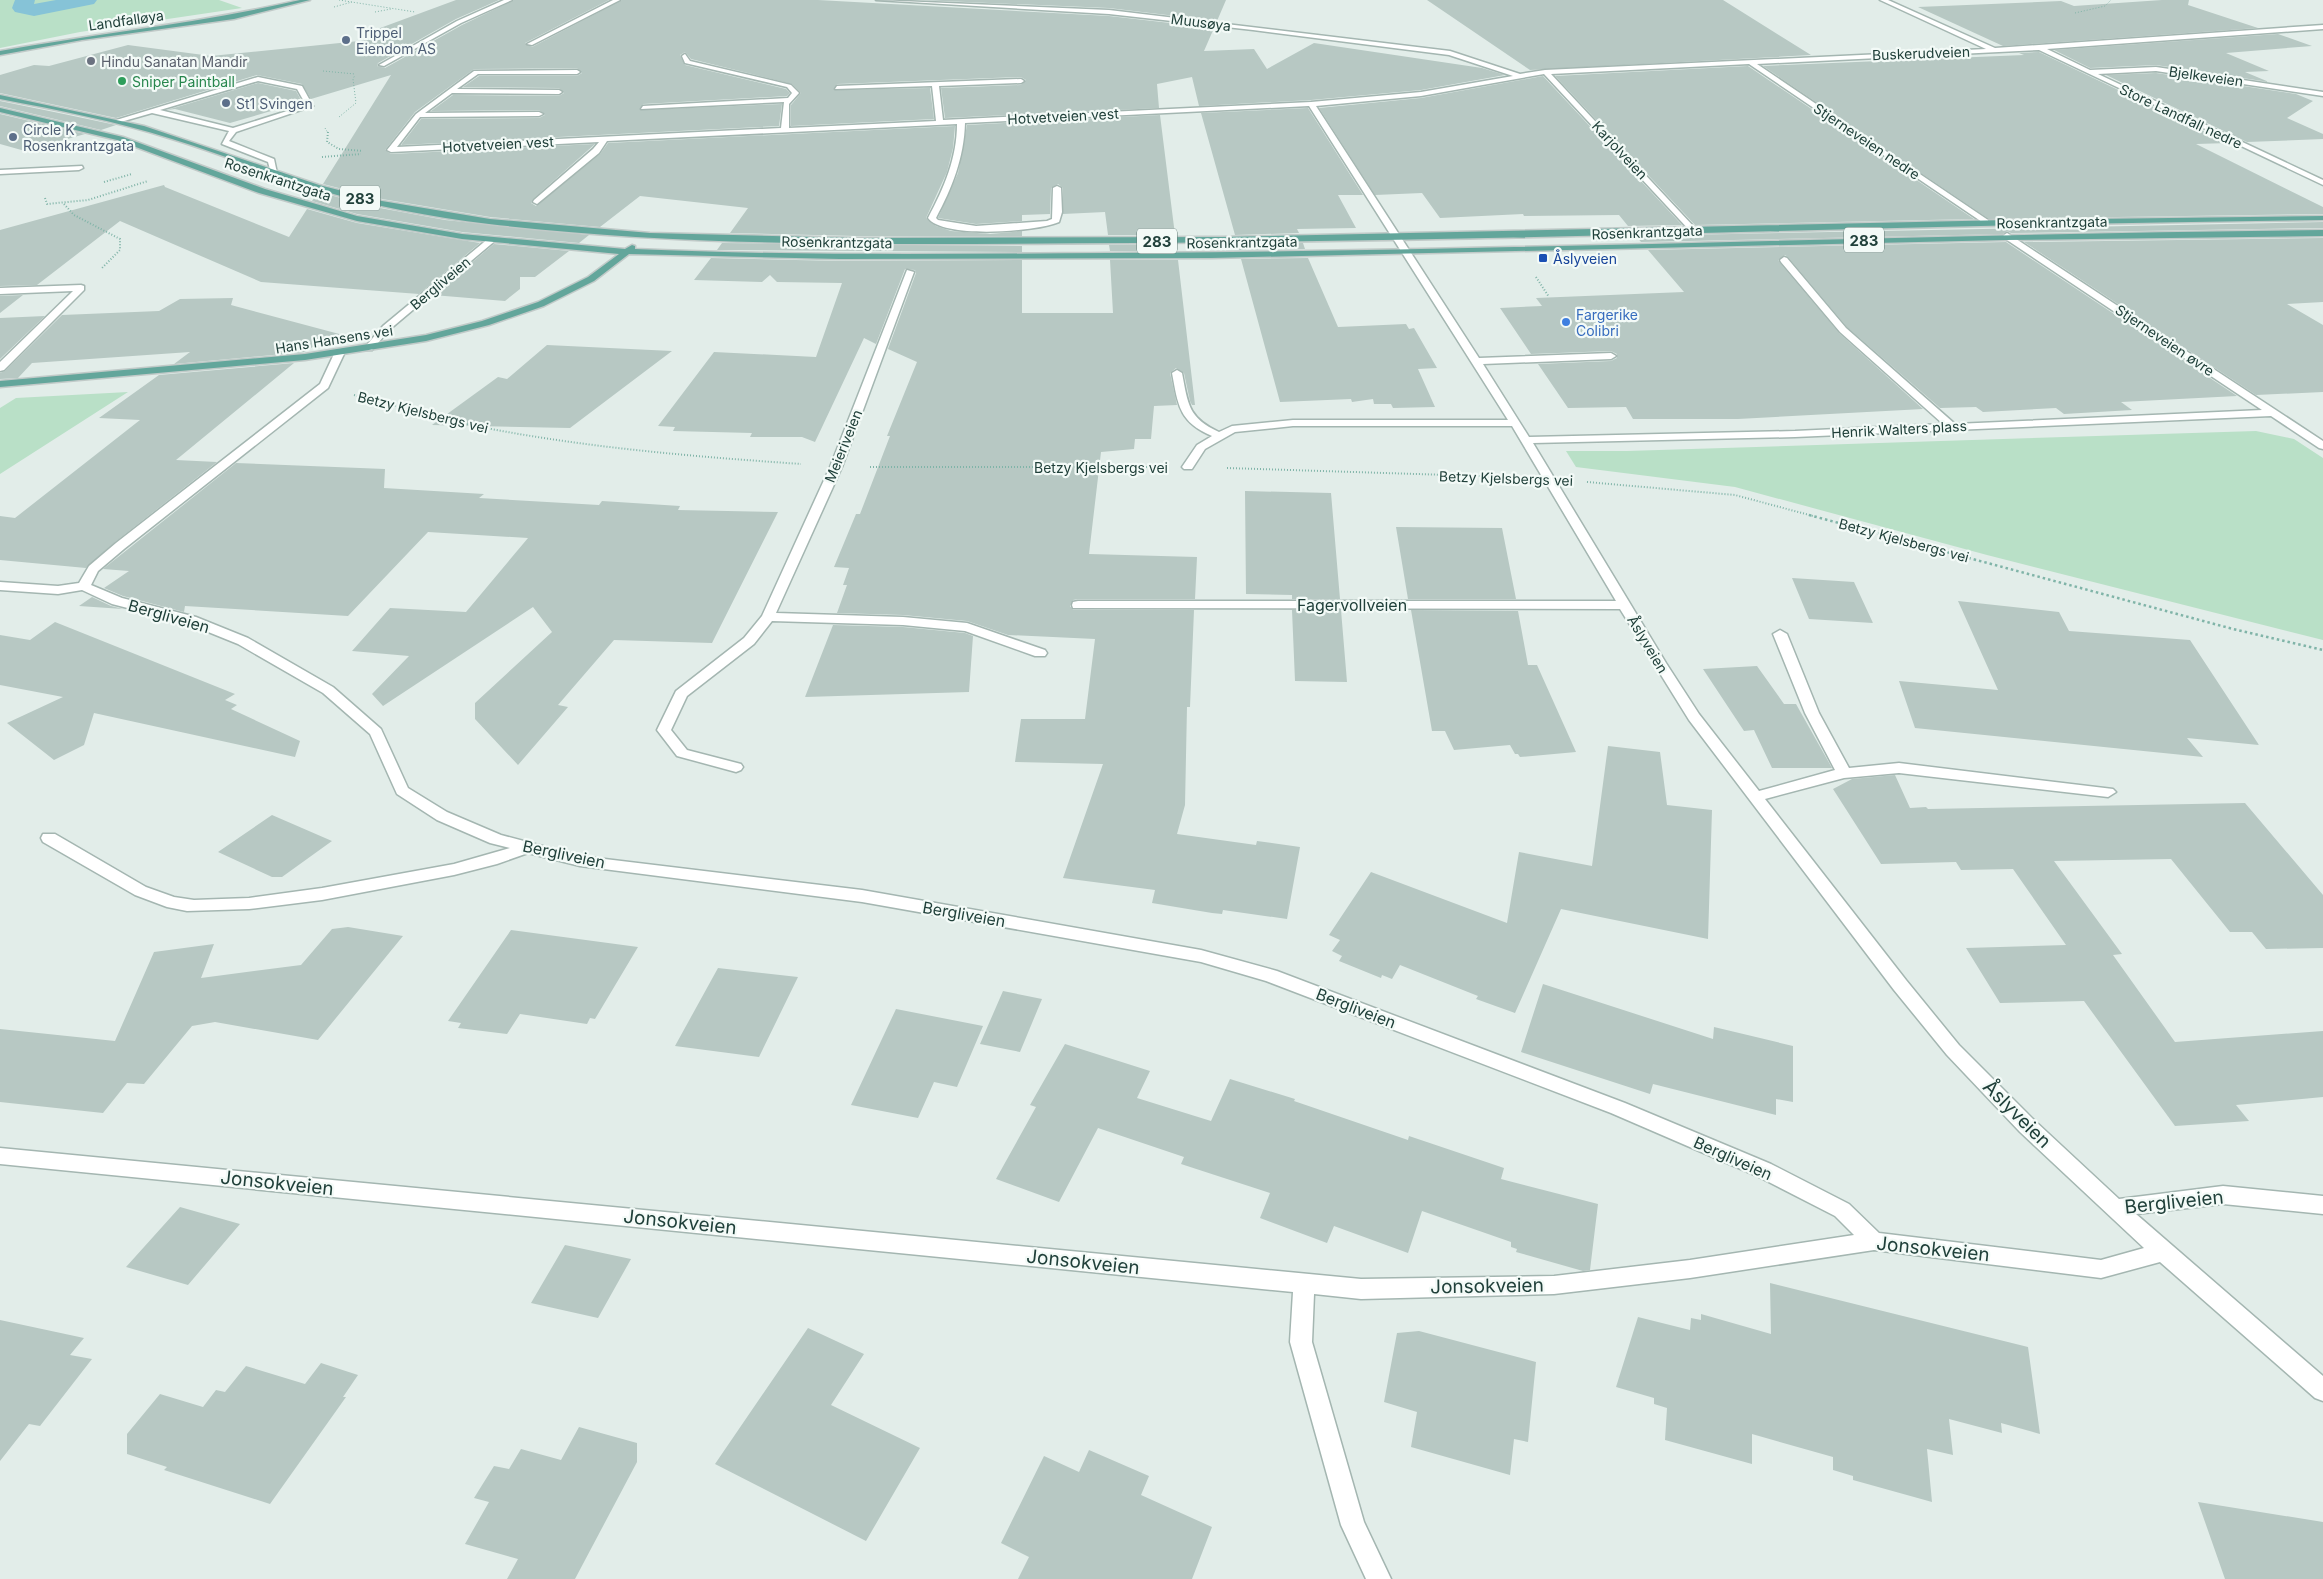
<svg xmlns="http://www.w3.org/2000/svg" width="2323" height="1579" font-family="Inter,sans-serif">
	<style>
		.green { fill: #b9e0c7 }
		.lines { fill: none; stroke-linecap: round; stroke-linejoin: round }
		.canal { fill: #86c3d7; fill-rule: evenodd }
		.building { fill: #b7c8c3 }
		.minor-casing { stroke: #a4b6b1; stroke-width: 3 }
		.major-casing { stroke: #c1cac8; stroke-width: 3 }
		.path-far2 { stroke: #80b4a8; stroke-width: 1; stroke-dasharray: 1 2; stroke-linecap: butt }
		.path-far1 { stroke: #80b4a8; stroke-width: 2; stroke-dasharray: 1 2; stroke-linecap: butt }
		.path { stroke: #80b4a8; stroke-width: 2.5; stroke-dasharray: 2.5 3; stroke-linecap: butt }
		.minor { fill: #fff; fill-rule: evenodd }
		.major { fill: #63a69b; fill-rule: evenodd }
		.service-dot { fill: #5c6f8a; stroke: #f3faf7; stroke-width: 2 }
		.worship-dot { fill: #6b7280; stroke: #f3faf7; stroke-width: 2 }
		.leisure-dot { fill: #2e9e5b; stroke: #f3faf7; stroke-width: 2 }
		.transit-dot { fill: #1a4fb4; stroke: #f3faf7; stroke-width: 2 }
		.shop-dot { fill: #3f7fe0; stroke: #f3faf7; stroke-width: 2 }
		.labels { text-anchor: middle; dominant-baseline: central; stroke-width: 4.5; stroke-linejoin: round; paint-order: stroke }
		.far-street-label { font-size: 14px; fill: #20403a; stroke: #f3faf7 }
		.far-service-label { font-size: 14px; fill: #4e5e75; stroke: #f3faf7; text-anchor: start }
		.far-worship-label { font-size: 14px; fill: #5b616d; stroke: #f3faf7; text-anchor: start }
		.far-leisure-label { font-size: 14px; fill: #27864d; stroke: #f3faf7; text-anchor: start }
		.far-transit-label { font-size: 14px; fill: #164399; stroke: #f3faf7; text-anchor: start }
		.far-shop-label { font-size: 14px; fill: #366cbe; stroke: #f3faf7; text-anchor: start }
		.shield { fill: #f3faf7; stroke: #5f7873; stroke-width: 1 }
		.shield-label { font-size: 15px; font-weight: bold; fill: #20403a }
		.street-label { font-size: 16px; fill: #20403a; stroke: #f3faf7 }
		.near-street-label { font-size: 19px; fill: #20403a; stroke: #f3faf7 }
	</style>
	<rect width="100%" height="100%" fill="#e2ede9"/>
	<path class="green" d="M0,0H219L242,8L80,32L0,48Z
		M128,392L0,474V408L16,398Z
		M2256,431L2294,439L2323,458V640L1987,555L1735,487L1576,467L1566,451H1627Z"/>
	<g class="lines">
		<path class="canal" d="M15,0H35L34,4L56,0H97L94,4L34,16L15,12L12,8Z"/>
	</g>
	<path class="building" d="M456,0H499L456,19L378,63L377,66L385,68L462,25L514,0H609L525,43L532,47L622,0H818L1109,16L1214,28L1204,51L1254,49L1267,69L1314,43L1482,68L1505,75L1421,90L1311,100L1199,106L1192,77L1157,84L1159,108L945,118L941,88L1021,85L1026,80L1021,77L837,84L834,90L930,88L934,119L791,126V105L801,93L792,84L691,59L685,52L680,55L685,65L786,89L790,93L787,96L643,104L640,110L782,104L779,126L401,145L421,119L539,118L545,115L539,110L431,111L453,95L559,96L564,93L559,88L463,87L479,76H577L582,73L577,68L474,69L415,112L385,150L391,154L595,144L533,199L531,203L536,206L600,154L608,143L955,126L953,148L947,172L926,218L936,226L951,231L990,234L1022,231V236H857L730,233L748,208L640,196L600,227L490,217L382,199L323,184L391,75L311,99L302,84L257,75L116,118L0,93V75L34,65L49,66L128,45L211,56L379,39L364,34Z
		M920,0H1226L1217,21L1109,8Z
		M1427,0H1723L1811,55L1530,70Z
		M2162,0H2189L2188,5L2258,28L2003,46L1918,7L2061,1L2074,6Z
		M2278,34L2312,46L2226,53L2269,71L2245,72L2269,82L2156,65L2090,68L2054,50Z
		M2039,52L2229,143L2196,144L2323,207V214L1989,219L1763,66L2024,55L2019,53Z
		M1748,66L1974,219L1695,225L1555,76Z
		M2156,73L2296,94L2313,101L2287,118L2323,134V139L2247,142L2106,75Z
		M1543,76L1682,225L1628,226L1619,215L1524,216L1523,214L1440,218L1422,193L1375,195L1319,108L1421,98Z
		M258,83L296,91L302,102L230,123L175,109L167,110Z
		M0,101L64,114L116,125L101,130L0,106Z
		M1308,108L1363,195H1338L1356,228L1297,229L1299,233L1235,235L1201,113Z
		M0,114L85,134L25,151L0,144Z
		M1160,115L1175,235H1108L1105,212L1063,214V188L1058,184L1051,188L1050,214L1022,215V221L976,224L938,218L958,173L967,125Z
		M164,185L165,187L289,237L307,209L357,223L480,243L419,294L261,282L120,221L37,285L0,286V230Z
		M318,192L380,208L445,220L589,235L579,243L462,232L357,214L312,201Z
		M2323,222V228L2011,233L2007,231L2003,234L1641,242L1636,236Z
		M2323,238V302L2287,304L2323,325V392L2256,395L2024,242Z
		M2006,242L2237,396L2121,402L2132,410L2064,414L2056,408L1983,412L1976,407L1940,408L1847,327L1788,257L1785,255L1778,260L1780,263L1839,333L1923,409L1738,419H1633L1626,407L1568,408L1538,364L1611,361L1617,358V354L1611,351L1531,354L1500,308L1542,306L1536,298L1684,292L1648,250Z
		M722,243L1022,246V252L717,250Z
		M1303,243L1305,249L1239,250L1237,244Z
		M494,244L569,251L535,277H520V289L505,301L433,295Z
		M1176,244V251H1110L1109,245Z
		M711,258L840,261L1022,260V313H1113L1110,260H1178L1195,405H1192L1190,401L1184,373L1176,368L1170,373L1177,405L1154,406L1151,439H1135L1134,449L1101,452L1089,554L1197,557L1195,599H1078L1073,600L1070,606L1073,610H1194L1190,707H1187L1185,805L1177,834L1256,845L1257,841L1300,847L1287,919L1223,910L1222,914L1212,913L1152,903L1155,890L1063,878L1103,764L1015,762L1021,719H1085L1095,639L1008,635L967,621L903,615L837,613L847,585H843L849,568L834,567L856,514H860L890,436H887L917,362L888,349L916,273L915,270L905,269L876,344L864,338L815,442L802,437H750L752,433L673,431L675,427L658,426L714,352L816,357L842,283L777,282L770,275L762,282L694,280Z
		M1308,258L1338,327L1406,324L1409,329L1414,328L1437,368L1418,369L1435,407L1393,408L1391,404H1374L1373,399L1352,402L1351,399L1280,402L1241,259Z
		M23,295L0,313V296Z
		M233,298L231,305L343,335L342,342L317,344L305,352L174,364L190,352L32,363L18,378L0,379V373L5,371L62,315L159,311L180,299Z
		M45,316L0,359V318Z
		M547,345L672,351L570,428L432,425L498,377L507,379Z
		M294,363L176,460L217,462L115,542L86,568L0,560V516L15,518L140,420L99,418L159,375Z
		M236,463L385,469L384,488L484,494L479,498L599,505L602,501L680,506L678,510L778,512L712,643L614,640L558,705L568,707L518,765L475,719V703L552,632L533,607L383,706L372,694L409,656L352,651L390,608L466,612L528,538L428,532L348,616L185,606L184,612L123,596L104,588L129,571L103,569Z
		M1245,491L1331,493L1340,599H1292V595L1246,594Z
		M1396,527L1502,528L1516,599H1408Z
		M1792,578L1854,582L1873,623L1809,619Z
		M92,597L111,606L123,609L79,606Z
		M1958,601L2059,612L2069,631L2190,640L2259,745L2187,738L2203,757L1915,728L1899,681L1998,690Z
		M1292,610H1341L1347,682L1295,681Z
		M1411,610L1518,611L1528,665H1537L1576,752L1520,757L1518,754H1515L1510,745L1454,750L1445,731H1432Z
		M55,622L235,694L225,700L237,705L231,709L300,741L295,757L94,713L84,745L54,760L7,723L63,697L0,685V635L30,640Z
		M833,625L903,627L965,633L973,636L969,692L805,697Z
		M1757,666L1784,704H1796L1832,768H1772L1754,730L1744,731L1703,669Z
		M1608,746L1660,752L1667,805L1712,810L1708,939L1561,909L1515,1013L1476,999L1478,996L1400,965L1392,979L1382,975L1381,978L1339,961L1342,956L1332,951L1340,940L1329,935L1371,872L1507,923L1519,852L1592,866Z
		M1895,775L1910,808L1926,807L1928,809L2245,803L2323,895V948L2266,949L2252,932H2230L2171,859L2054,861L2122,954L2113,955L2175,1042L2323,1031V1097L2236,1105L2249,1121L2175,1126L2084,1001L2000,1003L1966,948L2066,945L2013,869L1961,870L1956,862L1881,864L1833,789L1852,779Z
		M272,815L332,841L282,877H272L218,852Z
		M348,927L403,936L318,1040L215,1022L192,1026L144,1084L127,1083L103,1113L0,1102V1029L115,1041L154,952L214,944L201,978L301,965L332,929Z
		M511,930L638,947L595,1019L590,1018L587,1024L520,1014L507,1034L458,1028L461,1023L448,1021Z
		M718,968L798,977L759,1057L675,1046Z
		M1543,984L1713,1039L1714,1027L1793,1046V1102L1776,1099V1115L1653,1084L1650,1094L1521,1052Z
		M1003,991L1042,999L1020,1052L980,1044Z
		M896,1009L983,1026L957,1087L934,1082L918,1118L851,1105Z
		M1065,1044L1150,1071L1137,1098L1211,1121L1230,1079L1295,1099L1294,1101L1408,1140L1409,1136L1504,1168L1501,1179L1598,1204L1590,1270L1583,1271L1516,1252L1517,1249L1511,1247V1242L1422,1211L1408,1253L1334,1226L1327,1243L1260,1218L1270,1193L1181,1164L1184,1157L1098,1128L1059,1202L996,1179L1036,1107L1030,1105Z
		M180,1207L240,1224L188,1285L126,1267Z
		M565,1245L631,1259L598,1318L531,1303Z
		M1770,1283L2028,1347L2040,1434L2001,1423L2002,1433L1949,1419L1953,1455L1927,1449L1932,1502L1853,1480V1476L1833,1470V1457L1752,1434V1464L1665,1440L1667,1408L1654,1404V1398L1616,1387L1638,1317L1690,1330L1691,1318L1701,1320V1314L1771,1334Z
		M0,1320L84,1338L70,1355L92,1359L40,1426L29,1424L0,1461Z
		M808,1328L864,1354L831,1405L920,1448L866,1541L715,1464Z
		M1419,1331L1536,1362L1528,1442L1514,1439L1510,1475L1411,1447L1417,1412L1384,1402L1397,1333Z
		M321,1363L358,1375L343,1397H346L270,1504L164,1470L167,1467L127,1454V1434L160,1394L203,1407L216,1390L225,1392L246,1366L305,1384Z
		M579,1427L637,1443V1462L575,1579H507L518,1559L465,1544L489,1502L474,1498L494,1466L509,1469L521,1449L561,1460Z
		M1089,1450L1149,1476L1141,1495L1212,1527L1192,1579H1018L1029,1557L1001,1543L1044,1456L1079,1472Z
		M2198,1502L2323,1522V1579H2225Z"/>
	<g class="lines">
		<g class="minor-casing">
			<path id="minor" d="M504,0H512L461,23L384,66L379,65L457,21Z
				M613,0H620L532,45L527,44Z
				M876,0L1109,10L1450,51L1520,74L1545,70L1986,49L1880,0H1888L1995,48L2323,25V29L2047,49L2090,70L2156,67L2323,92V96L2156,71L2098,74L2323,180V185L2039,50L1757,64L1988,220V224H1985L1749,64L1551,74L1695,228V232L1692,233L1544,74L1421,96L1316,106L1479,358L1611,353L1616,356L1611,359L1483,364L1529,437L1795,431L1943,424L1840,332L1781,262L1780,260L1784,257L1787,258L1846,328L1955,424L2262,410L2004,238L2003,236L2007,233L2323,441V449L2319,448L2271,416L1795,437L1533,443L1666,663L1699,714L1759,791L1835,770L1805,713L1773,634L1780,630L1787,634L1819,713L1849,768L1899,763L2113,789L2116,792L2108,797L1899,773L1844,778L1765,799L1906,980L1959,1045L2034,1120L2119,1199L2223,1186L2323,1196V1214L2223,1204L2136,1214L2323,1376V1401L2315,1398L2160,1262L2101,1278L1874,1250L1690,1278L1554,1294L1361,1299L1314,1294L1312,1342L1364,1522L1391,1579H1366L1341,1525L1290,1342L1293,1292L0,1164V1148L1361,1279L1554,1276L1690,1260L1854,1235L1835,1216L1757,1176L1611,1113L1266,981L1201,962L862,902L580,866L528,853L497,864L454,875L322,900L249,909L187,911L167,907L135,895L43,842L41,838L43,834H55L146,887L174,897L194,900L249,898L322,888L454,864L510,848L490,843L437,820L397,794L370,734L323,693L238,644L186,623L112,604L82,590L58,594L0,590V582L58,586L79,583L89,566L116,543L320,384L334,354L339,351L344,354L328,388L124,549L98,571L91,585L122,598L196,617L248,638L333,687L381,729L408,788L447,812L501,835L580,856L862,890L1201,950L1277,971L1625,1103L1771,1164L1849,1204L1879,1233L2101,1260L2144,1248L2020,1132L1947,1055L1894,990L1689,720L1620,609L1073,608L1072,605L1073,602L1078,601H1616L1512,426H1293L1235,432L1205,449L1192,469H1184L1182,467L1197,445L1212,436C1179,422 1178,405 1172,373L1177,370L1182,373C1188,404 1188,418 1219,432L1232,426L1293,420H1508L1309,106L965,123C964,158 952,188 936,218L938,220L976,226L1047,221L1052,219L1053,188L1057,186L1061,188L1062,212L1059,222C1036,232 943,239 928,218C944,188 957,158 957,124L607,141L599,153L537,204L533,202L534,200L593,149L599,142L391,152L387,150L416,114L474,71L577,70L580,72L577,74H478L457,89L559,90L562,92L559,94L452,93L425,113L539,112L543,114L539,116L420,117L397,147L781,128L784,102L641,109L643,106L788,98L792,93L787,87L685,63L682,56L685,54L690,61L791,85L799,93L789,104V128L936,121L932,86L835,89L837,86L1021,79L1024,81L1021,83L939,86L943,120L1311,102L1421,92L1513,76L1449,55L1253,30L1109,14Z
				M258,77L302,86L313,106L236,132L229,141L274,159L277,173H271L268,162L222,144L229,131L152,113L117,123L113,121ZM258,81L297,89L306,105L233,128L160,110Z
				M82,166L83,168L79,170L0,174V170Z
				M489,238L496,240L389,330L372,350H366V346L383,326Z
				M907,270L914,272L842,467L776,613L903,617L967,623L1045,650L1047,653L1045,656H1035L965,631L903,625L772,621L754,644L687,696L671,730L687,750L741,764L743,767L741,770L736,772L677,756L657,730L676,691L744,638L762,616L830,467Z
				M81,285L84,286V290L4,370L0,371V362L73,291L0,294V288Z"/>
		</g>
		<g class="major-casing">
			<path id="major" d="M300,0H310L234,19L82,40L0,55V51C100,33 201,23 300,0Z
				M0,95L144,126L319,185L382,201L490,219L650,233L857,238L1222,237L2008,220L2323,216V220C1927,224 1531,241 1135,243C920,244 703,249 489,224C431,217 372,206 316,189C268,173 221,154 172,139C115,121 58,110 0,99Z
				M0,108L123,137L265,189L357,216L462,234L625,249L632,245L635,246V249C794,256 952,254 1110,253C1515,251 1919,234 2323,230V236L2005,240L1211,258L840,259L629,254L594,281L544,306L489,325L426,341L305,360L0,387V381L305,354L426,335L482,321L538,302L588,277L619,254L462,239L357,221L259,193L117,140L0,112Z"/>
		</g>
		<path class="path-far2" d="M339,0L415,12
			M334,7L352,2
			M375,12L391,9
			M2075,13L2105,6L2111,0
			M323,71L355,74
			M339,117L356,103L353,79L355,75
			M325,128L328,133"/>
		<path class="path-far1" d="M328,132L327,142L339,149L363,151
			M322,157L361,154
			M104,182L132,174
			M45,198L47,204L88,200L148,181
			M64,204L74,215L120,239V250L102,268
			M1536,277L1549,297
			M354,395C403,408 452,422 502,431C601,449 701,457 801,464
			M870,467H1156
			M1227,468L1511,477
			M1587,482L1735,495L1813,516"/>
		<path class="path" d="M1809,515L2233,629L2323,650"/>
		<use href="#minor" class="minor"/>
		<use href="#major" class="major"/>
	</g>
	<g class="service-dot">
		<circle cx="346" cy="40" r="5"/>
		<circle cx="226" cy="103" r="5"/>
		<circle cx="13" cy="137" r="5"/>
	</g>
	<circle class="worship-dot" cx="91" cy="61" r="5"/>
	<circle class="leisure-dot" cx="122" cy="81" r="5"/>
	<rect class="transit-dot" x="1538" y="253" width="10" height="10" rx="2.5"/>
	<circle class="shop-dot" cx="1566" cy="322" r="5"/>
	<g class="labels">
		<g class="far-street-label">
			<text transform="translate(126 20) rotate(-8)">Landfalløya</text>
			<text transform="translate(1201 22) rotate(7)">Muusøya</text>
			<text transform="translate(1921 53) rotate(-2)">Buskerudveien</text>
			<text transform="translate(2206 76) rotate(8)">Bjelkeveien</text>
			<text transform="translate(1063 116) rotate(-3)">Hotvetveien vest</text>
			<text transform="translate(2181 116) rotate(25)">Store Landfall nedre</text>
			<text transform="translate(1867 141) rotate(34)">Stjerneveien nedre</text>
			<text transform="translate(498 144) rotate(-3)">Hotvetveien vest</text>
			<text transform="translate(1620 150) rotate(47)">Karjolveien</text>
			<text transform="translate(278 179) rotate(18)">Rosenkrantzgata</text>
			<text transform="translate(2052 222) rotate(-1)">Rosenkrantzgata</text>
			<text transform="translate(1647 232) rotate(-2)">Rosenkrantzgata</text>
			<text transform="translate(837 242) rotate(1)">Rosenkrantzgata</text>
			<text transform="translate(1242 242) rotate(-1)">Rosenkrantzgata</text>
			<text transform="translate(440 283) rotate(-40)">Bergliveien</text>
			<text transform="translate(334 339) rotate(-9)">Hans Hansens vei</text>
			<text transform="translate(2165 340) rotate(34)">Stjerneveien øvre</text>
			<text transform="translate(423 412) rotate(14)">Betzy Kjelsbergs vei</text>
			<text transform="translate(1899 429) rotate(-3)">Henrik Walters plass</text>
			<text transform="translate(843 446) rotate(-68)">Meieriveien</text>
			<text x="1101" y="467">Betzy Kjelsbergs vei</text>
			<text transform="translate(1506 478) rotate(2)">Betzy Kjelsbergs vei</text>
			<text transform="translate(1904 540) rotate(15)">Betzy Kjelsbergs vei</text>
			<text transform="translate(1648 644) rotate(59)">Åslyveien</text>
		</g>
		<g class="far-service-label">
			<text x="356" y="32">Trippel<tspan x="356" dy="16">Eiendom AS</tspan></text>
			<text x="236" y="103">St1 Svingen</text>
			<text x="23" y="129">Circle K<tspan x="23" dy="16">Rosenkrantzgata</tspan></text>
		</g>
		<g class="far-worship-label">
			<text x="101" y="61">Hindu Sanatan Mandir</text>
		</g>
		<g class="far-leisure-label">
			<text x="132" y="81">Sniper Paintball</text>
		</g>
		<g class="far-transit-label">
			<text x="1553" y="258">Åslyveien</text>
		</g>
		<g class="far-shop-label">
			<text x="1576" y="314">Fargerike<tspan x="1576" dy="16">Colibri</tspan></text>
		</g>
		<g class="shield">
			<rect x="340" y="185.5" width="40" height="25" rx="4"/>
			<rect x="1844" y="227.5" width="40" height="25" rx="4"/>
			<rect x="1137" y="228.5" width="40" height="25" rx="4"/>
		</g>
		<g class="shield-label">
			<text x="360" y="198">283</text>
			<text x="1864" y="240">283</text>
			<text x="1157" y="241">283</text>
		</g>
		<g class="street-label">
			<text x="1352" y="605">Fagervollveien</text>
			<text transform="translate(169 616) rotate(16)">Bergliveien</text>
			<text transform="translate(564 854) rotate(12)">Bergliveien</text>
			<text transform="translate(964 914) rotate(10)">Bergliveien</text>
			<text transform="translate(1356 1008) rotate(21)">Bergliveien</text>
			<text transform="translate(1733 1158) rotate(24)">Bergliveien</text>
		</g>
		<g class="near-street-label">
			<text transform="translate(2017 1114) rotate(45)">Åslyveien</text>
			<text transform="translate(277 1183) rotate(6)">Jonsokveien</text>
			<text transform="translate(2174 1202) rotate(-6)">Bergliveien</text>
			<text transform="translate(680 1222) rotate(6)">Jonsokveien</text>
			<text transform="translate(1933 1249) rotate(6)">Jonsokveien</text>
			<text transform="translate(1083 1262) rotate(6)">Jonsokveien</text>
			<text transform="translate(1487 1286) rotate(-1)">Jonsokveien</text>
		</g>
	</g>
</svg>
